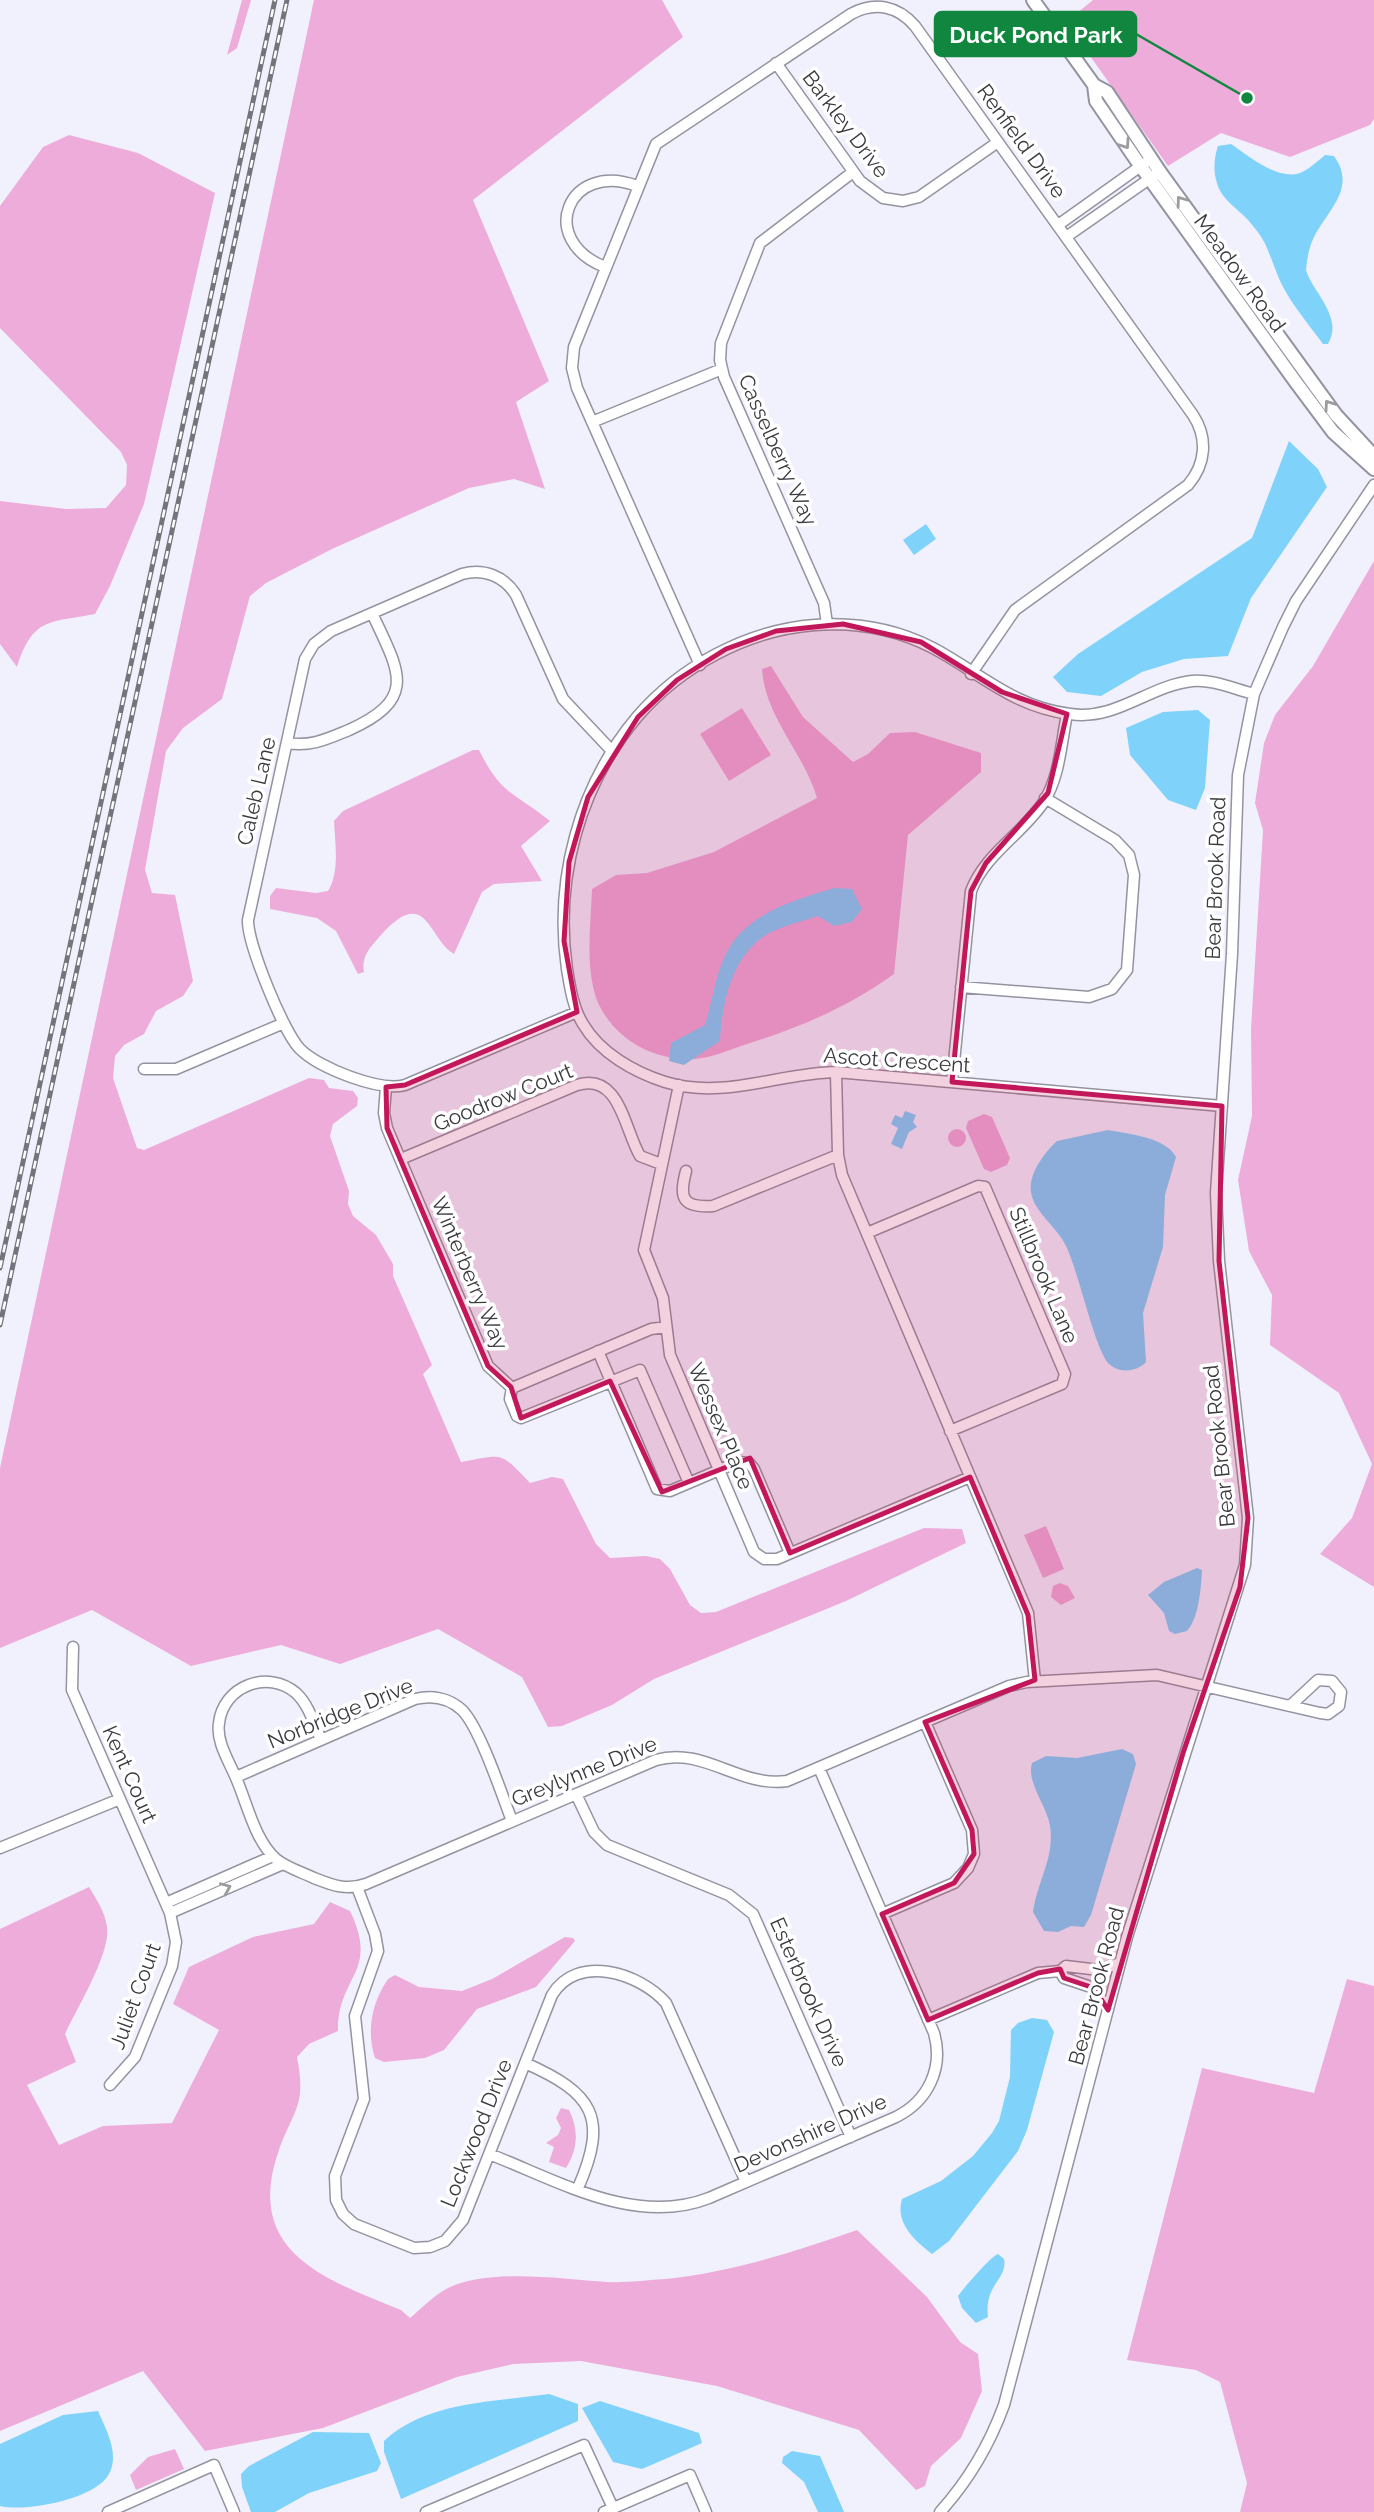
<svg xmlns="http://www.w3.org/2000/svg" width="1374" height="2512" font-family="Raleway,sans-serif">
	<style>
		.green { fill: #edacda }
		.water { fill: #7fd2fa }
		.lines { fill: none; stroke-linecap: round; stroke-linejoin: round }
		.minor-casing { stroke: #93949f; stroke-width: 13 }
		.tertiary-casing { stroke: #93949f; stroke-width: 16 }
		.minor { stroke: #fff; stroke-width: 10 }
		.tertiary { stroke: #fff; stroke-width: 12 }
		.rail-casing { stroke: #74747c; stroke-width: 5 }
		.rail { stroke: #fff; stroke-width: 2.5; stroke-dasharray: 8; stroke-linecap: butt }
		.oneway { stroke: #9c9c9f }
		.marked { fill: #c2185b; fill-opacity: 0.2; stroke: #c2185b; stroke-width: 5; stroke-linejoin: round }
		.labels { text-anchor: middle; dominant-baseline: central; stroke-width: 7; stroke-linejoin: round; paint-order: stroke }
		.street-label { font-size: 21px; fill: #3a3a3f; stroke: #fff }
		.leader { fill: none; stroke: #10863f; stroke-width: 2.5 }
		.callout-dot { fill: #10863f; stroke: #fff; stroke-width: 2.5 }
		.callout { fill: #10863f; stroke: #10863f; stroke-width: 2.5 }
		.callout-label { font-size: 23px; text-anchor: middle; font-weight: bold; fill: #fff }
	</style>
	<rect width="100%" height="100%" fill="#f1f1fe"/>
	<path class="green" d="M242,0H251L237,48L227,55Z
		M314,0H662L683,37L473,200L549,381L516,402L545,489L514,479L469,488L332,549L266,583L250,596L222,699L183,728L166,751L145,870L152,893L175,895L193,981L183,996L156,1011L144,1034L124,1045L115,1056L113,1078L137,1148L144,1150L309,1078L324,1080L329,1088L353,1091L358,1098L357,1106L333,1124L330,1136L349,1191L348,1204L353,1216L376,1235L393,1264V1276L432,1365L423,1374L461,1462C503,1455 499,1450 530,1483L552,1477L563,1479L596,1544L610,1558L646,1556L660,1559L670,1569L690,1605L701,1613L716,1612L924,1528L962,1529L966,1543L846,1601L654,1679L612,1705L562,1726L548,1727L522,1677L438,1629L340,1664L281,1645L191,1666L92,1610L0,1648V1468Z
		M1093,0H1374V119L1370,125L1290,157L1221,133L1168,166L1066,22Z
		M69,135L138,153L215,193L144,504L110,586L95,614C49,623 33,617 17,667L0,644V501L66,509L106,508L126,485L127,465L121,452L0,328V206L43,147Z
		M1374,561V1587L1320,1554L1352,1518L1372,1464L1339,1393L1270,1345L1272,1295L1249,1251L1238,1180L1252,1116L1251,1029L1263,830L1255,803L1264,743L1275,715L1313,666Z
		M771,666L803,717L853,762L868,754L890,733L915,732L981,753V772L908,835L894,974C847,1008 796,1029 741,1046C727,1051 710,1058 695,1059C655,1061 617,1041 599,1005C584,972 591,924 592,889L616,875L647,873L714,852L817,798C804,753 765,717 762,669Z
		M742,708L771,755L729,781L700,734Z
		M473,750H479C502,796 514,792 550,821L521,846L542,881L494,884L482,892L454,954C428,939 427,884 381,935C371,947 361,955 364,972L358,974L336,931L317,918L270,909V896L276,888L316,893L328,891C340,872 335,843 334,821L343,811Z
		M984,1114L992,1117L1010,1158L1007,1165L991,1172L984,1169L966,1128L968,1121Z
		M948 1138a9 9 0 1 1 18 0a9 9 0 1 1-18 0Z
		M1046,1526L1064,1569L1043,1578L1024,1535Z
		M1060,1583L1068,1586L1075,1598L1061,1605L1051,1597L1053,1586Z
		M89,1887C97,1900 105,1912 107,1927C111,1953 77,2008 65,2034L76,2062L27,2085L59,2145L103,2126L172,2123L219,2030L173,2004L189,1967L253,1937L314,1924L330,1902L350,1911C380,1973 337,1976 338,2031L309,2044L297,2057C307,2108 293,2109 278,2153C244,2253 327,2280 401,2310L410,2318C422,2308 434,2295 448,2288C490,2268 561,2279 607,2282C626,2283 647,2280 666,2279C732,2272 794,2252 857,2230L927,2297L960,2342L978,2354L982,2391L961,2438L931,2466L925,2486L916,2490L859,2430L717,2386L581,2361L513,2364L457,2377L323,2428L205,2451L143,2371L0,2431V1929Z
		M565,1937L573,1938L575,1941L536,1987L477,2009L444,2050L425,2058L384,2062L375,2058C366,2031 372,2002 388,1979L395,1975L419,1987L462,1991L492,1979Z
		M1347,1979L1374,1986V2512H1240L1247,2483L1220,2382L1196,2370L1127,2360L1202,2068L1314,2093Z
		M561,2108L569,2110C579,2130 578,2149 566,2168L549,2162L554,2147L546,2143L558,2135L561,2128L556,2118Z
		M175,2449L184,2469L136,2490L130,2475L148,2457Z"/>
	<path class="water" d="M1231,144C1249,156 1274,178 1297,174C1306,172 1318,161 1325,155L1334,156C1357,188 1328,210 1314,237C1309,247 1307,259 1306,270C1313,293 1344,317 1328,344H1323C1307,322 1285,297 1276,271C1266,246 1267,242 1248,220C1237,208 1221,199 1217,183C1213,171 1214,158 1218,146Z
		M1289,441L1318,469L1327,487L1251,598L1228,656L1184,659L1142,672L1101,696L1067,692L1053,677L1078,654L1252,538Z
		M926,524L936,539L914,555L903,540Z
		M1198,710L1210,720L1205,788L1196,810L1168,800L1130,755L1126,728L1163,712Z
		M834,888L852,889L862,909L852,922L834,926L818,916C803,921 786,925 771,932C733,952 722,1001 720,1041L684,1065L669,1061L671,1043L705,1025C712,1003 715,977 725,956C744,914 794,900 834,888Z
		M905,1111L916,1115L913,1122L917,1127L909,1132L902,1149L891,1144L898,1128L891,1124L895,1115L902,1118Z
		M1108,1130C1128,1134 1166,1137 1176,1157L1165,1195L1163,1247L1143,1313L1146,1362C1137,1372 1118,1374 1108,1363C1094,1346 1079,1273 1066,1246C1058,1228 1033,1211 1031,1192C1028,1174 1045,1152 1057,1141Z
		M1197,1568L1202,1570C1201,1588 1199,1618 1187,1631L1175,1634L1169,1631L1164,1613L1148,1595L1164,1582Z
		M1122,1749L1133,1754L1136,1764L1091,1915L1084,1927L1071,1926L1058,1932L1044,1931L1033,1912C1037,1882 1055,1857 1050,1826C1047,1806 1026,1782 1032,1763L1046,1756L1077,1758Z
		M1032,2018L1047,2020L1054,2032L1027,2130L1018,2151L949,2241L932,2254C914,2240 895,2223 902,2199L941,2181L973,2156L992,2133L999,2121L1010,2077L1011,2030L1018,2023Z
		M998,2254L1004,2259C1008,2279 984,2284 988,2317L976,2323L962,2308L958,2296C964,2288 991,2256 998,2254Z
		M549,2394L578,2404V2421L401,2499L384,2452V2441C426,2401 495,2402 549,2394Z
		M600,2401L699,2433L702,2443L642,2469L613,2462L582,2408Z
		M98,2411C106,2430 120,2453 109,2474C95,2500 25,2512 0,2506V2444L63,2415Z
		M313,2432L369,2433L381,2463L377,2471L309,2493L275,2512H251L242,2487L241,2474L249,2466Z
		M792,2451L820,2456L844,2512H818L804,2482L782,2463L783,2457Z"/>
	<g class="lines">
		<g class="minor-casing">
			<path id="minor" d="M776,63L860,181L883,198L903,201L919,197L998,142
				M1058,225L1145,163
				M1066,237L1155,175
				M605,267C536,240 568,160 637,186
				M592,422L722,369
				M827,624L824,603L724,377L720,360L721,343L760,243L853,172
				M700,665L577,388L572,368L574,347L656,144L851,14C875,1 898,6 915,26L1193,415C1208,438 1206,464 1188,485L1015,610L971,674
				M287,743C311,747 327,739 349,730C420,698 398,670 372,613
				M961,987L1089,997L1112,989L1127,970L1134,875L1129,855L1115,840L1045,798
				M577,1012L405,1085C380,1092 319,1068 300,1049C284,1033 247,943 248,920L305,659L314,644L331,631L462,574C484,568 504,576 516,595L563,699L612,751
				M144,1069H176L284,1023
				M836,1072L838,1155L842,1175L1028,1613L1035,1681
				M952,1082L971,891C985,854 1021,835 1043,803C1060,777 1061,743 1067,714
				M679,1085L644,1250L663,1298L670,1355L754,1552L764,1559H777L970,1477
				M386,1087L384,1113L387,1128L488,1366L512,1388L651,1329L666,1327
				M1222,1106L836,1072C778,1073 724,1100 665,1082C634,1072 600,1053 583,1024C573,1008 570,987 567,969C554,880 579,786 637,717C681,666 747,630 815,625C855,622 896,629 933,648C980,673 1013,707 1070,714C1116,721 1148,686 1192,681C1212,679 1234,689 1254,694
				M401,1159L577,1085C620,1072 624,1129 640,1156L661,1164
				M686,1171C679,1198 682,1208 713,1206L838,1155
				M867,1233L978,1186L985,1187L1065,1374L1062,1384L950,1431
				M598,1351L657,1489L670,1491L738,1462L749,1463L754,1469L790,1553
				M512,1388L510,1399L517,1416L521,1418L640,1370L689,1483
				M73,1647L72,1690L170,1913L176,1942L172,1966L135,2057L110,2085
				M321,1740C314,1724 309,1705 296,1693C268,1669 223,1686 219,1723C216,1742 229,1761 236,1778C247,1803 255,1841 276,1859C287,1868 302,1872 314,1878C332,1885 346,1891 366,1884L656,1760C703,1746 740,1788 787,1781L1009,1686L1027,1682L1157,1675L1320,1713L1328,1714L1339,1706L1341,1692L1332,1681L1318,1680L1290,1706
				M236,1777L415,1699C432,1695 449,1698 462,1710C480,1728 502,1795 512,1821
				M576,1794L594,1832L607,1845L729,1895L753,1914L851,2137
				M0,1848L120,1799
				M357,1887L375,1934L378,1951L355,2016L364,2099L335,2176L336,2200L343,2214L354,2224L414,2248L430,2247L445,2241L463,2220L552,1995C577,1953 640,1973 666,2003L746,2182
				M166,1903L273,1856
				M170,1913L283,1864
				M882,1914L954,1883L968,1868L974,1854L972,1830L925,1722
				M1060,1971L1064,1978L1094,1988L1108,2010
				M928,2020L1038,1973L1060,1971L1066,1966L1099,1970L1120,1963
				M525,2063C593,2093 609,2117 578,2188
				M489,2154C557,2180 635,2227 709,2198L896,2117C928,2101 944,2068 934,2033L819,1768
				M108,2512L214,2465L234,2512
				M426,2512L584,2445L613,2508
				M604,2512L690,2475L706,2512
				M940,2512C969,2480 989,2446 1004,2405L1127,1937L1245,1565L1248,1518L1219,1261L1216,1193L1232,954L1238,775L1254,694L1283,627L1296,601L1374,485"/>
		</g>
		<g class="tertiary-casing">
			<path id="tertiary" d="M1033,0L1094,85L1107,92L1160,172L1336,415L1374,456
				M1094,85L1096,101L1137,161L1295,381L1333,432L1374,469"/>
		</g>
		<use href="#minor" class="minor"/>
		<use href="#tertiary" class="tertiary"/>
		<g class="rail-casing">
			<path id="rail" d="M0,1268L275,0
				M0,1325L287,0"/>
		</g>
		<use href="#rail" class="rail"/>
	</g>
	<defs><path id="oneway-chevron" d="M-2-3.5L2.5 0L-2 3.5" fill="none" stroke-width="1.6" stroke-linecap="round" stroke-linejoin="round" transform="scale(1.75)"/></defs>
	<g class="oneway">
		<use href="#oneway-chevron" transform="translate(1125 144) rotate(56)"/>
		<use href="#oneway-chevron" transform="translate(1181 201) rotate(-126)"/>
		<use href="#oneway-chevron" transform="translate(1329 405) rotate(-125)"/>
		<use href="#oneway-chevron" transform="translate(226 1888) rotate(-23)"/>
	</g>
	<path class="marked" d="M843,624L921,642L1002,692L1067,714L1048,793L986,863L971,891L952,1082L1222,1106L1219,1261L1248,1518L1240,1587L1183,1753L1108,2010L1094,1988L1064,1978L1060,1969L1038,1973L928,2020L882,1914L954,1883L974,1854L972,1830L925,1722L1035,1680L1028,1615L970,1477L790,1553L750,1458L662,1492L610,1381L521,1418L511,1387L488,1366L387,1128L386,1087L405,1085L577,1012L564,941L569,862L588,797L638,717L677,680L726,649L776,631Z"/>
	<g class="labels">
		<g class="street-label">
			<text transform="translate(846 124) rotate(53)">Barkley Drive</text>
			<text transform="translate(1022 141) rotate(54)">Renfield Drive</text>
			<text transform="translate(1240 273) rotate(54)">Meadow Road</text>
			<text transform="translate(778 450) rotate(66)">Casselberry Way</text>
			<text transform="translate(256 791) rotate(-77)">Caleb Lane</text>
			<text transform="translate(1215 878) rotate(-88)">Bear Brook Road</text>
			<text transform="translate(897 1060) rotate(4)">Ascot Crescent</text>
			<text transform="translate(503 1097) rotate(-22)">Goodrow Court</text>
			<text transform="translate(470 1273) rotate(67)">Winterberry Way</text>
			<text transform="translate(1044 1275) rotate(67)">Stillbrook Lane</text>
			<text transform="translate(721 1426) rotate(67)">Wessex Place</text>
			<text transform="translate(1219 1446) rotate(-96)">Bear Brook Road</text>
			<text transform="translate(340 1713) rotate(-22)">Norbridge Drive</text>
			<text transform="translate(584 1771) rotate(-22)">Greylynne Drive</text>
			<text transform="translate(130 1774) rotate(66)">Kent Court</text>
			<text transform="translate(1096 1986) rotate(-75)">Bear Brook Road</text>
			<text transform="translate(809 1992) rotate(66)">Esterbrook Drive</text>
			<text transform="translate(135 1996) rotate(-70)">Juliet Court</text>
			<text transform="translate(476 2133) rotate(-68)">Lockwood Drive</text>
			<text transform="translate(810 2133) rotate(-24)">Devonshire Drive</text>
		</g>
	</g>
	<path class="leader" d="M1247 98L1136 34"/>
	<circle class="callout-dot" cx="1247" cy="98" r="7"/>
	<rect class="callout" x="935" y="12" width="201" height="44" rx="7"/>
	<g class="callout-label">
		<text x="1036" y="43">Duck Pond Park</text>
	</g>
</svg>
